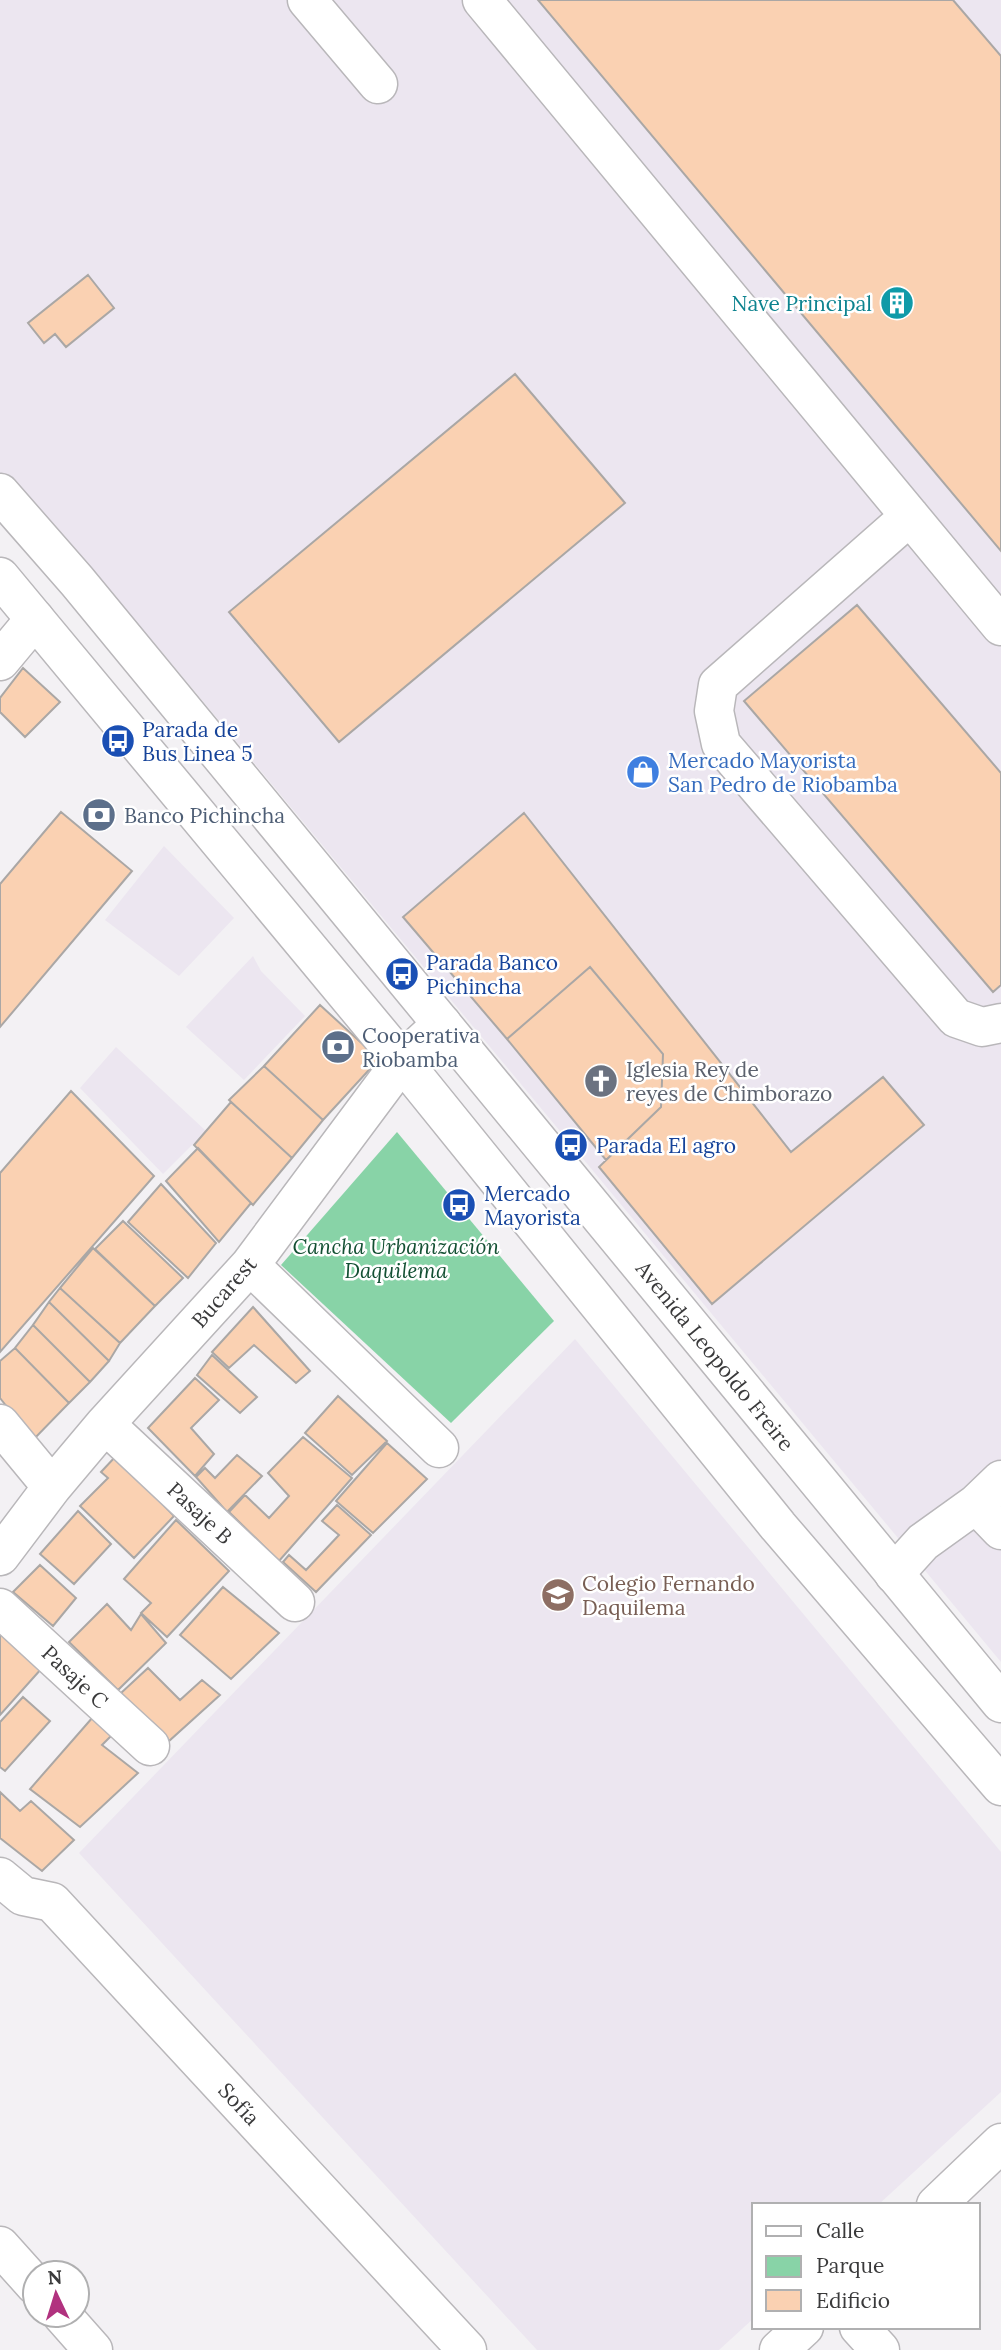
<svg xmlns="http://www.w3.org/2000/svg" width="1001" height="2350" font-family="Lora,serif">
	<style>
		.built { fill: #ece6f0 }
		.green { fill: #88d3a7 }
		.building { fill: #fad1b2; stroke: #aaa7a5; stroke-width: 2 }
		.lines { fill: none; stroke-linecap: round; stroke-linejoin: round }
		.minor-casing { stroke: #b9b7ba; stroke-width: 41 }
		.major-casing { stroke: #b9b7ba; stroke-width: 41 }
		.minor { stroke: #fff; stroke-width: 38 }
		.major { stroke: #fff; stroke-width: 38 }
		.labels { text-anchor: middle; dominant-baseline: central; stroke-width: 5; stroke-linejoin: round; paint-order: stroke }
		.culture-label { font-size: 21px; fill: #0d838f; stroke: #fff; text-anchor: end }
		.transit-label { font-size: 21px; fill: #164399; stroke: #fff; text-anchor: start }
		.shop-label { font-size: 21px; fill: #366cbe; stroke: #fff; text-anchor: start }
		.service-label { font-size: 21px; fill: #4e5e75; stroke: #fff; text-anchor: start }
		.worship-label { font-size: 21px; fill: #5b616d; stroke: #fff; text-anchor: start }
		.park-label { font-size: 21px; font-style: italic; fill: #135033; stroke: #fff }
		.street-label { font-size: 21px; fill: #3a3a3b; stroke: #fff }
		.education-label { font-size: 21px; fill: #785e54; stroke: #fff; text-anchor: start }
	</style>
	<rect width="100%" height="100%" fill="#f3f1f4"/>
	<path class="built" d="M0,0H1001V1662L152,640L0,473Z
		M164,846L234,918L179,976L105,920Z
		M253,956L261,971L305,1016L244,1080L186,1027Z
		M116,1047L206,1131L163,1174L80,1088Z
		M575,1339L1001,1852V2092L878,2205H754V2318L719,2350H537L79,1853Z"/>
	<path class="green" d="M397,1132L554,1321L451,1423L281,1265Z"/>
	<path class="building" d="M538,0H953L1001,56V551Z
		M88,275L114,308L66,347L55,334L44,343L28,323Z
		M515,374L625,503L339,742L229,612Z
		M857,605L1001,773V985L993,992L744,701Z
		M23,668L60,702L25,737L0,712V698Z
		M61,812L132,871L0,1027V884Z
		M524,813L791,1152L883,1077L924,1125L712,1304L599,1167L661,1107L663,1054L590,967L507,1039L403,917Z
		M590,967L663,1054L661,1107L606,1160L507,1039Z
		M320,1005L379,1059L323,1120L264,1066Z
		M264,1066L323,1120L292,1158L229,1100Z
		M71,1091L154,1176L0,1352V1173Z
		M231,1102L292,1158L253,1205L194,1145Z
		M198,1148L251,1203L219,1242L166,1181Z
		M161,1184L216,1243L188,1278L128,1222Z
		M123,1221L183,1278L155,1306L95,1249Z
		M93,1248L155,1306L120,1343L60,1288Z
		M60,1288L120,1343L109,1361L49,1302Z
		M49,1302L109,1361L90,1382L33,1325Z
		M253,1307L310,1371L296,1383L254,1345L229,1368L212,1352Z
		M33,1325L90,1382L69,1403L15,1348Z
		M15,1348L69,1403L33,1440L0,1398V1361Z
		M212,1355L257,1397L240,1413L197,1375Z
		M195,1378L219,1400L191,1428L214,1454L195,1476L148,1428Z
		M338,1396L387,1441L352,1475L305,1433Z
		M303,1437L352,1478L279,1561L229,1512L245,1495L269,1518L289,1496L268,1473Z
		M387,1443L427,1479L373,1533L336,1501Z
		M237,1455L262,1476L227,1512L196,1477L205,1468L215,1478Z
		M116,1456L174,1516L134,1558L80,1506L108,1478L101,1472Z
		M337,1505L371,1535L316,1592L283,1562L289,1555L306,1570L339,1535L322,1521Z
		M78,1511L111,1544L74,1584L40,1554Z
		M176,1520L229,1571L167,1637L141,1613L151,1603L124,1579Z
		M40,1565L76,1598L53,1626L13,1592Z
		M223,1587L279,1633L231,1679L180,1635Z
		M107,1604L131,1630L141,1614L166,1643L118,1690L69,1642Z
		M0,1633L42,1668L0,1715Z
		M148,1668L180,1700L202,1680L220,1695L169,1741L121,1693Z
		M23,1697L50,1721L5,1771L0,1767V1722Z
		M93,1717L113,1734L102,1745L138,1773L80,1827L30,1789Z
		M0,1792L20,1811L31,1801L74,1840L42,1871L0,1838Z"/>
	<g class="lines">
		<g class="minor-casing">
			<path id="minor" d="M307,0L378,84
				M482,0L1001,626
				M910,516L718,685L714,711L721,744L956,1018L982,1027L1001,1023
				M0,661L35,619
				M250,1265L439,1448
				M0,1424L52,1487
				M105,1424L295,1602
				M1001,1480L976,1504L1001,1530
				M0,1556L52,1487L105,1424L250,1265L402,1061L442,1024
				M894,1574L923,1542L976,1504
				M0,1608L150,1746
				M0,1877L23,1896L52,1902L467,2350
				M936,2205L1001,2143
				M0,2246L35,2285
				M62,2315L93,2350
				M859,2327L880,2350
				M779,2350L804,2327"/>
		</g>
		<g class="major-casing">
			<path id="major" d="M0,493L77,581L1001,1703
				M0,577L402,1061L778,1526L1001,1786"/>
		</g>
		<use href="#minor" class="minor"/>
		<use href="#major" class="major"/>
	</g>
	<defs>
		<g id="building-disc" transform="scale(1.75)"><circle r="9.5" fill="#0f9aa8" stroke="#fff"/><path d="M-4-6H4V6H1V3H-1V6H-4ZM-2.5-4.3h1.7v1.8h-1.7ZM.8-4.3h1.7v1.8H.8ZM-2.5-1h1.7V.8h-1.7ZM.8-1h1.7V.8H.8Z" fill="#fff"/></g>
		<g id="bus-disc" transform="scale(1.75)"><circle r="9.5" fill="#1a4fb4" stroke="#fff"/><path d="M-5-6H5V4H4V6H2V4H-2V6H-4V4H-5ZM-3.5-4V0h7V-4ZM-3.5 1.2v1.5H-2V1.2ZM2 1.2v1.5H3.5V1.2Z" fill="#fff"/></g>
		<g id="shop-disc" transform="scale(1.75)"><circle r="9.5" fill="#3f7fe0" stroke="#fff"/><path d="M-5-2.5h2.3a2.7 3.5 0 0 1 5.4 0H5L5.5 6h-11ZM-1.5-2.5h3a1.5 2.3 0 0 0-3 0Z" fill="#fff"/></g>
		<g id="bank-disc" transform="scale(1.75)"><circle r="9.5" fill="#5c6f8a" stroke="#fff"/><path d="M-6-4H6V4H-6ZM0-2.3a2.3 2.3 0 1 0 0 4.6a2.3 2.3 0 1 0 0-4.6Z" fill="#fff"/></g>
		<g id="church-disc" transform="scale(1.75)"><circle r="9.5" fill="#6b7280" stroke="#fff"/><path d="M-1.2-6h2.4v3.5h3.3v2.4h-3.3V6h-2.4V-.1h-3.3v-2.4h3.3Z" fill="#fff"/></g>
		<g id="school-disc" transform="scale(1.75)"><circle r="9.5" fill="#8d6e63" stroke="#fff"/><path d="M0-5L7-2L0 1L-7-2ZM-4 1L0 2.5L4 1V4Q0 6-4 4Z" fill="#fff"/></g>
	</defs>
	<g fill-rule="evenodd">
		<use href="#building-disc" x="897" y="303"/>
		<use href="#bus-disc" x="118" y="741"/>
		<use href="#shop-disc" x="643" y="772"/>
		<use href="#bank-disc" x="99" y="815"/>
		<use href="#bus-disc" x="402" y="974"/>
		<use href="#bank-disc" x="338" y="1047"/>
		<use href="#church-disc" x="601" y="1081"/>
		<use href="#bus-disc" x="571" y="1145"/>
		<use href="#bus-disc" x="459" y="1205"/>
		<use href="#school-disc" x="558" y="1595"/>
	</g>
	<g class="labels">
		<g class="culture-label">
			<text x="872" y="303">Nave Principal</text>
		</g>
		<g class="transit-label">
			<text x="142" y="729">Parada de<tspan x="142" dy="24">Bus Linea 5</tspan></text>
			<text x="426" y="962">Parada Banco<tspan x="426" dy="24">Pichincha</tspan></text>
			<text x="596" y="1145">Parada El agro</text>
			<text x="484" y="1193">Mercado<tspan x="484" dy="24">Mayorista</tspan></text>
		</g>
		<g class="shop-label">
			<text x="668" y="760">Mercado Mayorista<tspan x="668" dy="24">San Pedro de Riobamba</tspan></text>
		</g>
		<g class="service-label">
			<text x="124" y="815">Banco Pichincha</text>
			<text x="362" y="1035">Cooperativa<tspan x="362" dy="24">Riobamba</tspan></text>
		</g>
		<g class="worship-label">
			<text x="626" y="1069">Iglesia Rey de<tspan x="626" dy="24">reyes de Chimborazo</tspan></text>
		</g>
		<g class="park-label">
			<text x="396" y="1246">Cancha Urbanización<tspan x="396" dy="24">Daquilema</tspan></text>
		</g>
		<g class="street-label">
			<text transform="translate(224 1292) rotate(-49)">Bucarest</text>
			<text transform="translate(715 1356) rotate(51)">Avenida Leopoldo Freire</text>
			<text transform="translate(200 1513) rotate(43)">Pasaje B</text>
			<text transform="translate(75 1677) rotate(43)">Pasaje C</text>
			<text transform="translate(239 2104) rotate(47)">Sofía</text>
		</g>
		<g class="education-label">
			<text x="582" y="1583">Colegio Fernando<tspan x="582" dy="24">Daquilema</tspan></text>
		</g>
	</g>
	<rect x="752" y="2203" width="228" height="126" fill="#ffffff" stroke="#b0b0b1" stroke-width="2"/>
	<rect x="766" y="2226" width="35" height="10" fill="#ffffff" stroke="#b0b0b1" stroke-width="2"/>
	<text x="816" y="2238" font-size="21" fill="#3a3a3b">Calle</text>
	<rect x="766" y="2256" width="35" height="21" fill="#88d3a7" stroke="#b0b0b1" stroke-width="2"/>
	<text x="816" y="2273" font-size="21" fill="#3a3a3b">Parque</text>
	<rect x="766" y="2290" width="35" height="21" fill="#fad1b2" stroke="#b0b0b1" stroke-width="2"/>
	<text x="816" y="2308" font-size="21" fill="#3a3a3b">Edificio</text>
	<g transform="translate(56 2294) rotate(356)"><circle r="33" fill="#ffffff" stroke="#b0b0b1" stroke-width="2"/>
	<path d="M0-5L12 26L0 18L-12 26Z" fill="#b1327f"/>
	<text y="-10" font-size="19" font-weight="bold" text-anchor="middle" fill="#3a3a3b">N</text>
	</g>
</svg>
